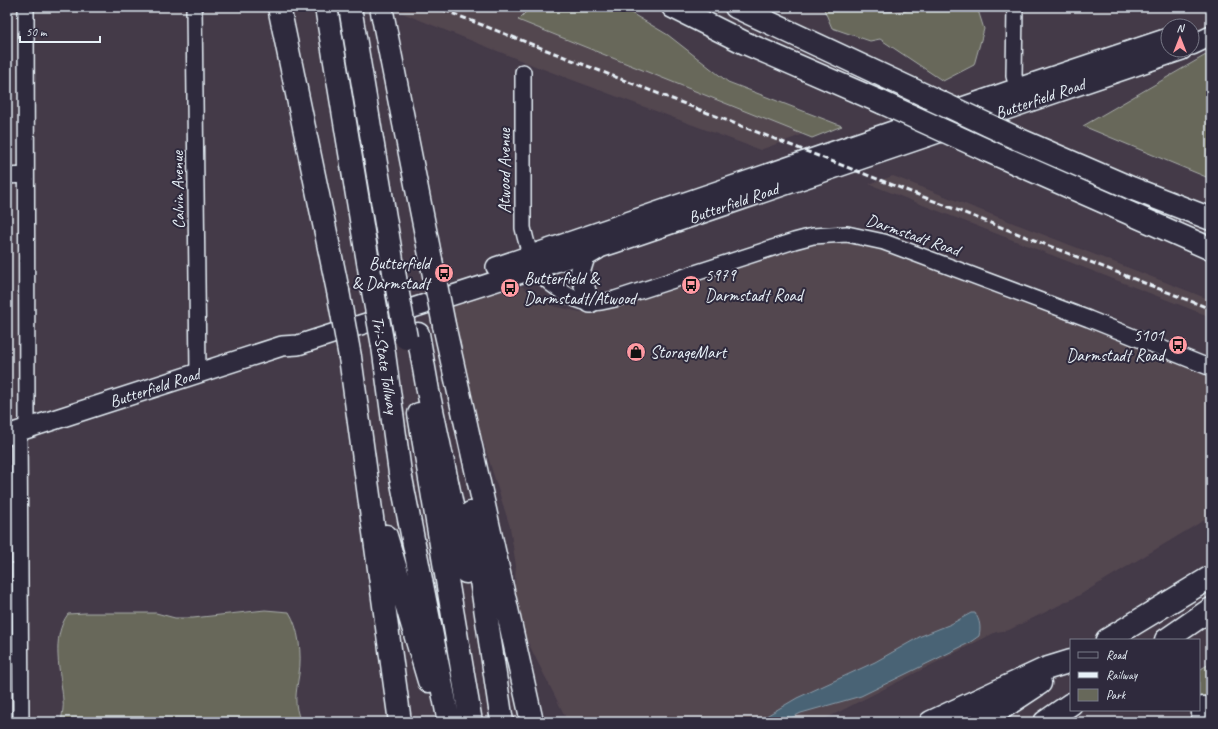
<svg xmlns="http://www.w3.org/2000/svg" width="1218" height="729" font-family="Caveat,sans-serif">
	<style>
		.built { fill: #534650 }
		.green { fill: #67685a; stroke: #a8aca9 }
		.water { fill: #4a6374; stroke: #899ca9 }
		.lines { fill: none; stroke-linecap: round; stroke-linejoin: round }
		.minor-casing { stroke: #e8f1f8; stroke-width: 18 }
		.major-casing { stroke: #e8f1f8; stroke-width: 22 }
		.highway-casing { stroke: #e8f1f8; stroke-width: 25 }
		.minor { stroke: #2f2a3d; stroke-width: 15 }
		.major { stroke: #2f2a3d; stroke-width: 19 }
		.highway { stroke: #2f2a3d; stroke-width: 22 }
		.rail { stroke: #e8f1f8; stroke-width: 3; stroke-dasharray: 6 3; stroke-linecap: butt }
		.highway-bridge-casing { stroke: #e8f1f8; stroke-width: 25; stroke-linecap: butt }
		.highway-bridge { stroke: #2f2a3d; stroke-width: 22 }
		.labels { text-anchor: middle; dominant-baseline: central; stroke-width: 4; stroke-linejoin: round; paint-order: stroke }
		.street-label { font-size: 17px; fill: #e8f1f8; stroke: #2f2a3d }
		.poi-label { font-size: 17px; fill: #e8f1f8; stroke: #2f2a3d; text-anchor: start }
	</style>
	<rect width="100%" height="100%" fill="#443a48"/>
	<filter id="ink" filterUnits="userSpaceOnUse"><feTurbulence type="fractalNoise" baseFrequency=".025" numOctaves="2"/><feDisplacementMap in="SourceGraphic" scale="8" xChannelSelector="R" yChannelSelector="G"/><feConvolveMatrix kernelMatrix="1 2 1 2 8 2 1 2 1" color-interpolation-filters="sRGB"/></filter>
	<g filter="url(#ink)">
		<path class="built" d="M387,7H512L815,130L760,150L535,66Z
			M893,176L1211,300V317L869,184Z
			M848,239L888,250L1211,376V516L1078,596L1009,630L996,632L819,722H568L517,621L514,593L516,566L510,527L464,381L437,309L518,284L553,306L581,312H595L610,308L800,244Z"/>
		<path class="green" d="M531,7H621L668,35L728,82L842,126L812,138L518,20Z
			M823,7H878L880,12L906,11L909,7H977L984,29L974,65L943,81L880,39L870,41L832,28Z
			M1211,52V179L1083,126Z
			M265,610L289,612C299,628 302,654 299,674C296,694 293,703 301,722H61C62,715 64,707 63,700C61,672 50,639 68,614L85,613H156L175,618H193Z
			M1211,663V696H1199V670Z"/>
		<path class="water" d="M971,613H975C980,621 981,627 979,636L969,643L861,696L801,713L783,722H756L797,698L875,662L921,636L951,624Z"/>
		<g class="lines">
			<g class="minor-casing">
				<path id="minor" d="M26,7L27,428
					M194,7L198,373
					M1015,7L1014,76L1021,99
					M523,72V228C526,241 529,254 535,266C544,282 572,301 590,303C599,303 607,301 615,299L794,241L813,236L847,234L884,242L1089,319L1211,368
					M7,176L25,175
					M19,431L21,722
					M1200,722L1199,705L1211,704"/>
			</g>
			<g class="major-casing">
				<g id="major">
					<path d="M1192,45L1211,36"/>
					<path d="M496,267L1018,88L1168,38"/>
					<path d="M590,303L580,273L585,257L597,250"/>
					<path id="s1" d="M7,435L282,346L298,345L615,243L1182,50"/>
				</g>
			</g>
			<g class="highway-casing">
				<path id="highway" d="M279,7L338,291
					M326,7L371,280
					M350,7L394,272
					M381,7L431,260
					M673,7L745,43L883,103
					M736,7L950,107
					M1018,139L1131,188L1211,219
					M986,150L1211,249
					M444,325L532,722
					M418,334L428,391L466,572
					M383,346L400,473L449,722
					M350,357L400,722
					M419,414L471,722
					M471,513L502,722
					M386,536L429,681
					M1107,640L1211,577
					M1166,640L1211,609
					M931,722L1045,669L1071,661
					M981,722L1040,683
					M1045,722L1071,704"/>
			</g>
			<use href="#minor" class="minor"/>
			<use href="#major" class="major"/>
			<use href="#highway" class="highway"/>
			<path class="rail" d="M436,7L1211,309"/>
			<g class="highway-bridge-casing">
				<path id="highway-bridge" d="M883,103L986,150
					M950,107L1018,139
					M431,260L444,325
					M394,272L406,338
					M371,280L383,346
					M338,291L350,357"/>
			</g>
			<use href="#highway-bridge" class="highway-bridge"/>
		</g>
	</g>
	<defs>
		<g id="bus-disc" transform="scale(1)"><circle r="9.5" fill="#ff9aa2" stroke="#2f2a3d"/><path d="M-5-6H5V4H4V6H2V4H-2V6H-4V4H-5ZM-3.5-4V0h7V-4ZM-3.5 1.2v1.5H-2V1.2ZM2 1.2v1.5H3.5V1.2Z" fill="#111"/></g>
		<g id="shop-disc" transform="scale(1)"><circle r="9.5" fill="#ff9aa2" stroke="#2f2a3d"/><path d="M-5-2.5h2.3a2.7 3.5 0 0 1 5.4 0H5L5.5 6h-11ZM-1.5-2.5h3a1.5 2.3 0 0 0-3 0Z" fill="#111"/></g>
	</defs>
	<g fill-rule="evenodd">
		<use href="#bus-disc" x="444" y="273"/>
		<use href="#bus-disc" x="691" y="285"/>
		<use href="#bus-disc" x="510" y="288"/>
		<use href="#bus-disc" x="1178" y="345"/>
		<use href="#shop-disc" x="636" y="352"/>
	</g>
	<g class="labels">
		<g class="street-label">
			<text stroke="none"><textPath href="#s1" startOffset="1087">Butterfield Road</textPath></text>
			<text transform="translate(504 171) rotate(-90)">Atwood Avenue</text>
			<text transform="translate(178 190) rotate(-91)">Calvin Avenue</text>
			<text stroke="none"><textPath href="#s1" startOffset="763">Butterfield Road</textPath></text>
			<text transform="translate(913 235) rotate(19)">Darmstadt Road</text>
			<text transform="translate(385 365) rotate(81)">Tri-State Tollway</text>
			<text stroke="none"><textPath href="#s1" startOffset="155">Butterfield Road</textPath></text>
		</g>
		<g class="poi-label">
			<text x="430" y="263" text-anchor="end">Butterfield<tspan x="430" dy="20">&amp; Darmstadt</tspan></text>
			<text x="705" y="275">5979<tspan x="705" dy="20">Darmstadt Road</tspan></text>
			<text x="524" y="278">Butterfield &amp;<tspan x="524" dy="20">Darmstadt/Atwood</tspan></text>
			<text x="1164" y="335" text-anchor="end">5101<tspan x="1164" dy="20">Darmstadt Road</tspan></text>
			<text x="650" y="352">StorageMart</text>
		</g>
	</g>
	<rect width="1218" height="729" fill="none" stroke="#2f2a3d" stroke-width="24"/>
	<rect x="12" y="12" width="1194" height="705" fill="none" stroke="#e8f1f8" stroke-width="1.5" filter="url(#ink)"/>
	<rect x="1070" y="639" width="130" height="72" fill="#2f2a3d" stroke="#797a88"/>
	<rect x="1078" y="652" width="20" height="6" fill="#2f2a3d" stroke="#797a88"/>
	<text x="1106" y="659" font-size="12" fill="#e8f1f8">Road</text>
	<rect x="1078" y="672" width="20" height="6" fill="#e8f1f8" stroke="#797a88"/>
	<text x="1106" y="679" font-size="12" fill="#e8f1f8">Railway</text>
	<rect x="1078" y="689" width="20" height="12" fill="#67685a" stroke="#797a88"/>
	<text x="1106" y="699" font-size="12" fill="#e8f1f8">Park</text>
	<g transform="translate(1180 38)"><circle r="19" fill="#2f2a3d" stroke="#797a88"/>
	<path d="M0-3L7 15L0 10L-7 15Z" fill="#ff9aa2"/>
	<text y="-6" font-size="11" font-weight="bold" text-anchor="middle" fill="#e8f1f8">N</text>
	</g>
	<path d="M20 36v6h80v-6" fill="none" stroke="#e8f1f8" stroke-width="2"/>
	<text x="26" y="36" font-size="12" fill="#e8f1f8" stroke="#2f2a3d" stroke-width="3" paint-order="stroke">50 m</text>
</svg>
